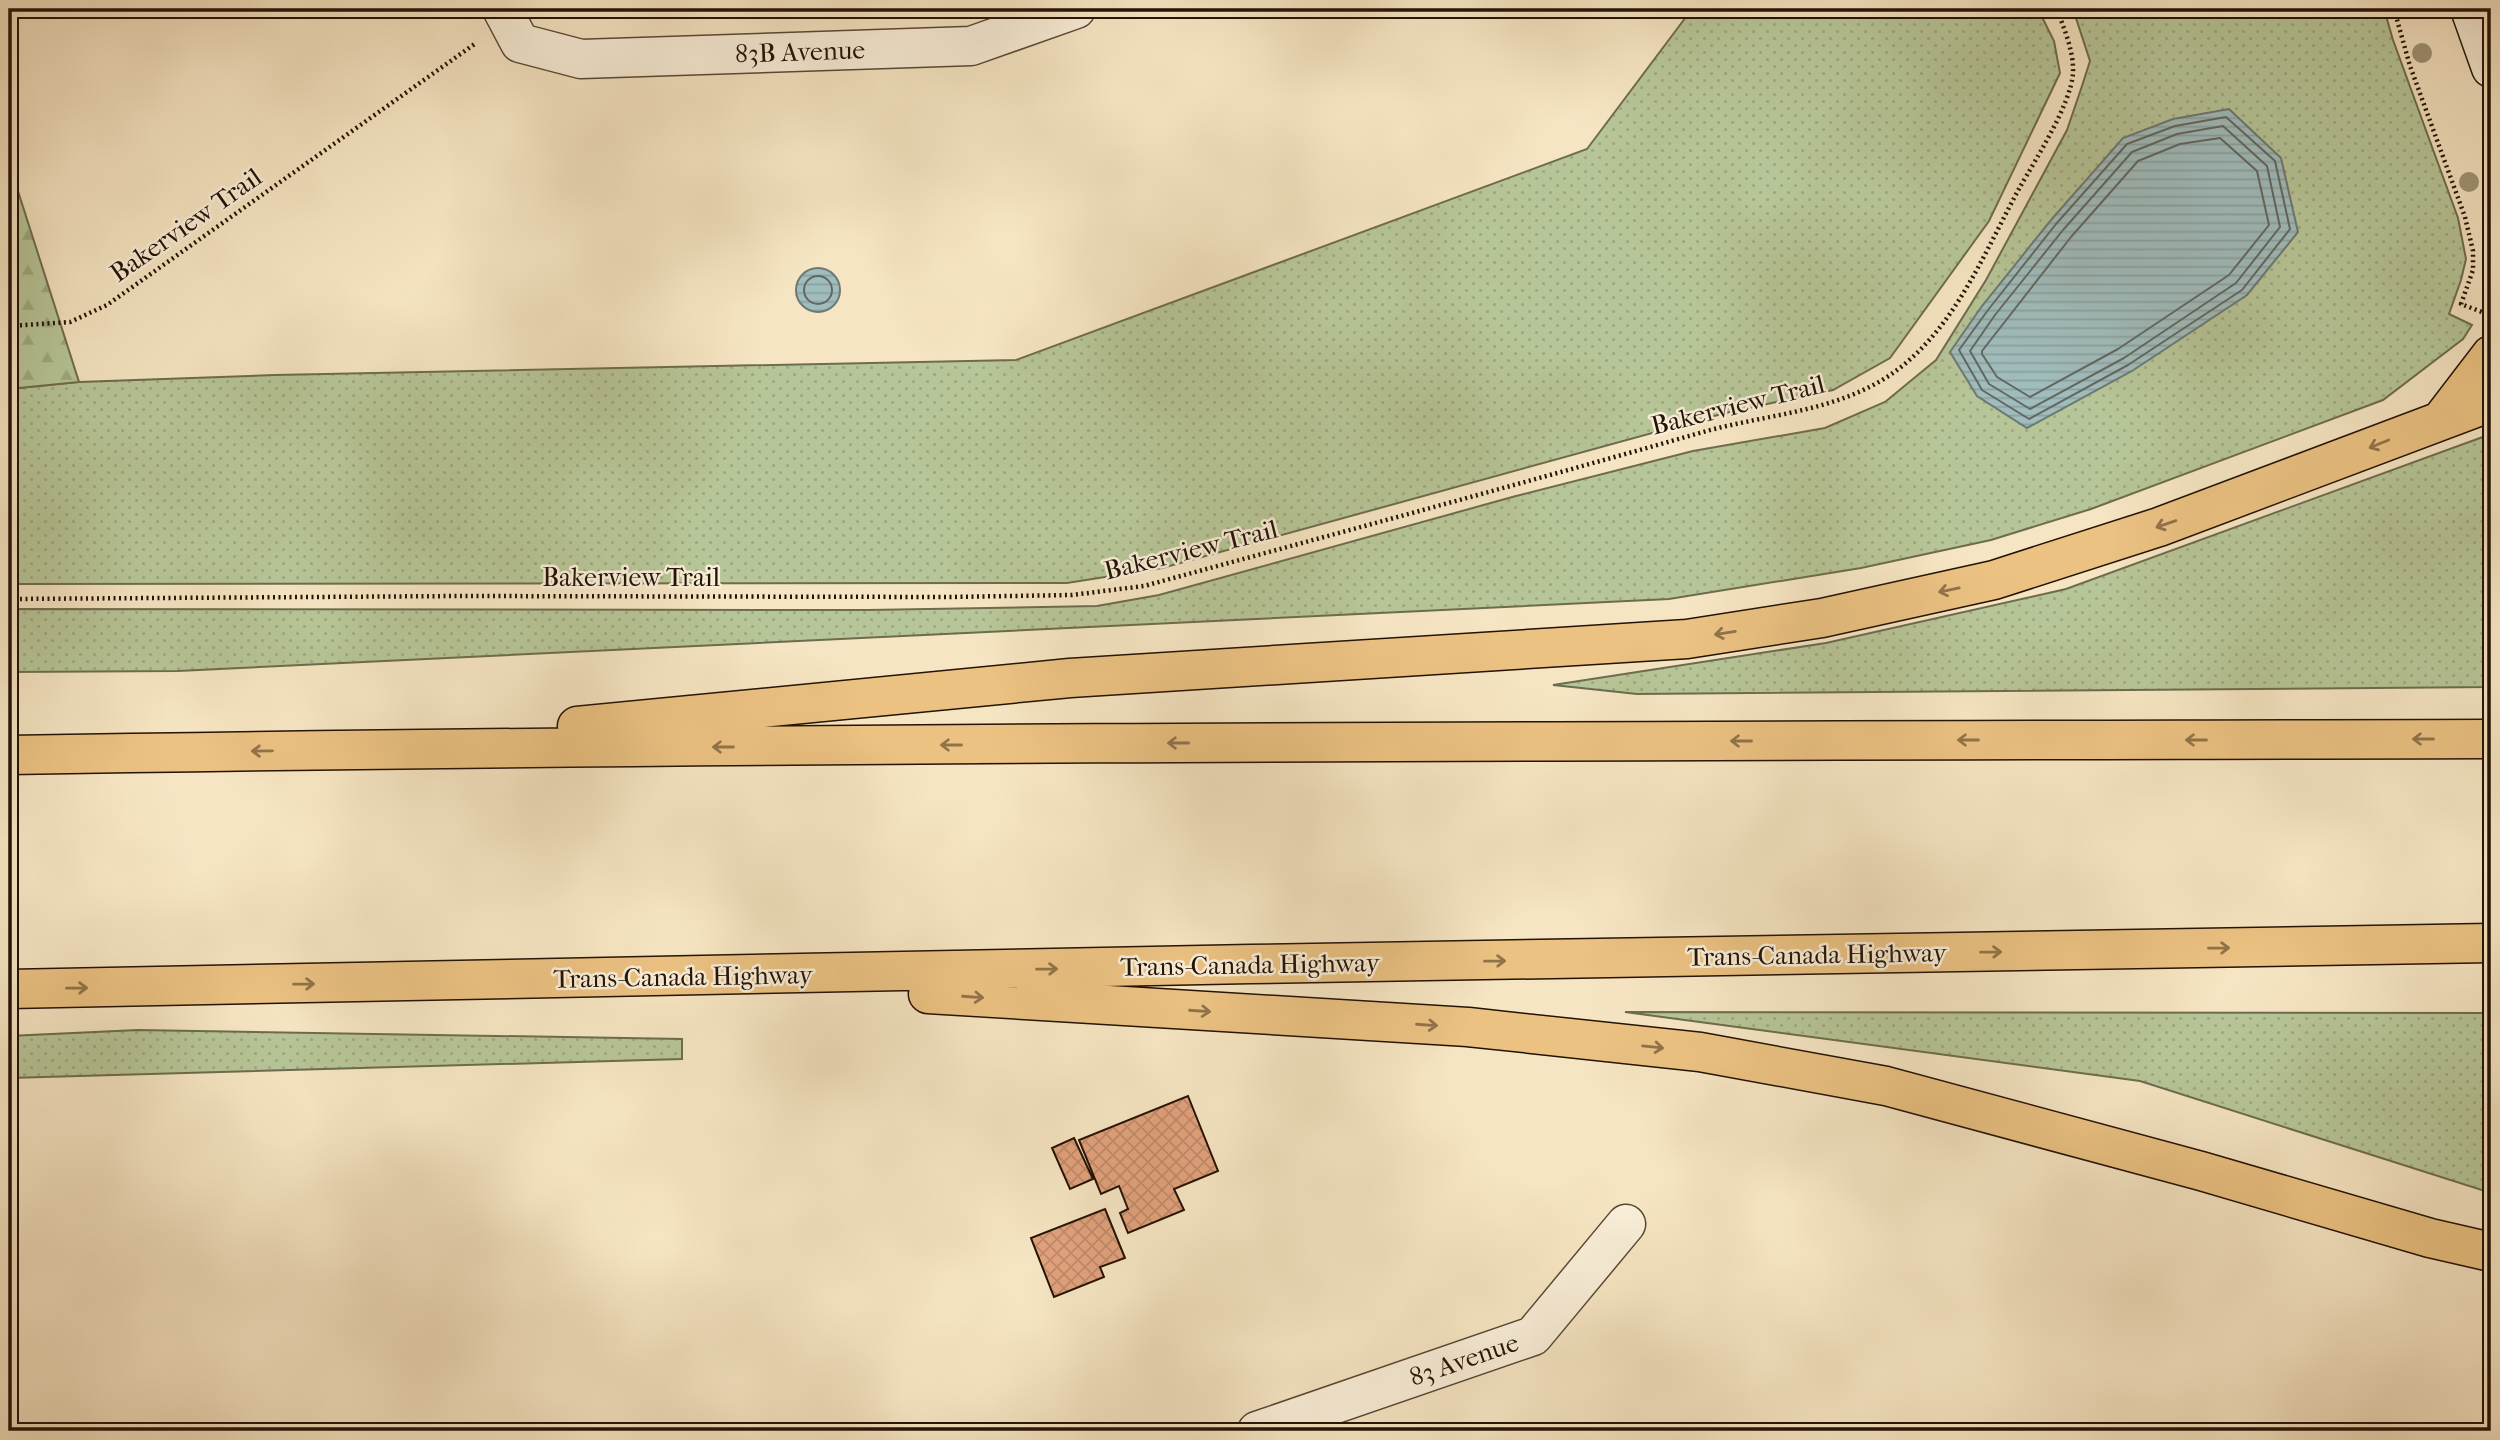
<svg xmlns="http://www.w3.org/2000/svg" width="2500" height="1440" font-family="'IM FELL French Canon',serif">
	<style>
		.grass { fill: url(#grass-dots); stroke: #6d6c4e; stroke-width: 2 }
		.forest { fill: url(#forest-firs); stroke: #6d6c4e; stroke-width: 2 }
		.water { fill: url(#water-rules); stroke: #6e7973; stroke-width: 2 }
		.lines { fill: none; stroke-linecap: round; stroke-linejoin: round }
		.shore { stroke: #626861; stroke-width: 2 }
		.building { fill: url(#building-cross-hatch); stroke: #231205; stroke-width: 2 }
		.minor-casing { stroke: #584734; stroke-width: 41 }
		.secondary-casing { stroke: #231205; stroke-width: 41 }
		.motorway-casing { stroke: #231205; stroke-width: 41 }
		.path { stroke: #231205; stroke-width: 4.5; stroke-dasharray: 2 3.5; stroke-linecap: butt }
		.minor { stroke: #f9eed8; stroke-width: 38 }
		.secondary { stroke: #f9eed8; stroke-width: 38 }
		.motorway { stroke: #ebc282; stroke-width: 38 }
		.tree { fill: #9f9477 }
		.oneway { stroke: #91734a }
		.labels { text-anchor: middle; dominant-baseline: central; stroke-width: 5; stroke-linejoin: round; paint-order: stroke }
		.street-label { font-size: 26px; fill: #231205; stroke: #f9eed8 }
	</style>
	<defs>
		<pattern id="grass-dots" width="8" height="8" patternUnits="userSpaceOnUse" patternTransform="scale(1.75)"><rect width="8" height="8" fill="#b7c698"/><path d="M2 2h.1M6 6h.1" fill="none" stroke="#9da982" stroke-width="1.8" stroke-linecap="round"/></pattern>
		<pattern id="forest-firs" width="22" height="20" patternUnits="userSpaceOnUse" patternTransform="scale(1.75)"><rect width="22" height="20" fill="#b7c698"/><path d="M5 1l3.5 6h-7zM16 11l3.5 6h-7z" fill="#9da982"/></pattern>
		<pattern id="water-rules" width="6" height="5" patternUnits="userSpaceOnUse" patternTransform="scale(1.75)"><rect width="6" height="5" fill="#a0bdbd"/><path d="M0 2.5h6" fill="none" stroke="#8aa1a1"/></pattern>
		<pattern id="building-cross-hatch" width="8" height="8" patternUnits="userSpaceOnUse" patternTransform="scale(1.75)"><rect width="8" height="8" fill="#e1a27c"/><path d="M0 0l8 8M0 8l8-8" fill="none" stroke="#c18a6a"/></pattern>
	</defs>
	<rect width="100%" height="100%" fill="#f6e5c3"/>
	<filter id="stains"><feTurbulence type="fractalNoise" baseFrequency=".00286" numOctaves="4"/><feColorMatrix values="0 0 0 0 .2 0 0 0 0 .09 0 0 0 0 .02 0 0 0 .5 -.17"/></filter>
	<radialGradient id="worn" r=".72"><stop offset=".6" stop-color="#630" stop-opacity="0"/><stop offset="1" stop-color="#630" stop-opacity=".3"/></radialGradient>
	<path class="grass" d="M1692,9H2038L2054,41L2060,73L1989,221L1890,358L1833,390L1725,413L1162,568L1067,583L9,584V389L79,382L275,375L1016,360L1587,149Z
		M2073,9H2384L2393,40L2458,218L2466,259L2461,280L2449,314L2472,325L2463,339L2383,400L2091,509L1991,540L1861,568L1669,599L178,671L9,672V609L868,610L1097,606L1159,595L1516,496L1693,451L1825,428L1885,402L1936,360L1986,280L2067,130L2082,86L2090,61Z
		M2491,434V687L1637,694L1553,685L1826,643L2066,589Z
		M1625,1012L2491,1013V1193L2140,1081Z
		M138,1030L682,1039V1059L9,1078V1036Z"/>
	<path class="forest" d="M9,163L79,382L9,389Z"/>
	<path class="water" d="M2229,109L2281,158L2298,232L2247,295L2132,371L2027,428L1977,396L1950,352L1982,306L2051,220L2123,138L2173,119Z
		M796 290a22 22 0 1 1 44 0a22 22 0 1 1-44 0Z"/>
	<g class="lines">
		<path class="shore" d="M2226,117L2275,161L2290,229L2242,290L2128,365L2029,419L1982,390L1959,350L1988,310L2056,224L2127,144L2175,126Z
			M2223,126L2267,166L2280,227L2236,283L2124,358L2030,409L1989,384L1970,351L1995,315L2063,230L2132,152L2177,134Z
			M2220,138L2257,171L2269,225L2229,275L2118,349L2030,397L1997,377L1982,354V351L2071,237L2138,161L2180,144Z
			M804 290a14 14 0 1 1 28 0a14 14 0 1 1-28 0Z"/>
	</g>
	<path class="building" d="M1188,1096L1218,1171L1174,1189L1184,1210L1128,1233L1120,1213L1128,1209L1119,1186L1101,1194L1079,1140Z
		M1074,1138L1093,1179L1070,1189L1052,1148Z
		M1105,1209L1125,1258L1100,1267L1104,1277L1054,1297L1031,1238Z"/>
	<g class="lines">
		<g class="minor-casing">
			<path id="minor" d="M502,9L520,43L581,59L971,46L1076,9
				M1257,1431L1533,1336L1626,1224"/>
		</g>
		<g class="secondary-casing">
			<path id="secondary" d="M2470,9L2491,68"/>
		</g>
		<g class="motorway-casing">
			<path id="motorway" d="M2442,419L2491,355
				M577,726L1070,678L1687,639L1822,618L1994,580L2159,527L2491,402
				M9,755C836,741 1664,741 2491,739
				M9,989L1251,964L2491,943
				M928,994L1468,1027L1700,1052L1886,1086L2201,1171L2430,1238L2491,1252"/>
		</g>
		<path class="path" d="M2394,9L2410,66L2465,217L2473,251V270L2461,304L2487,314
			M9,326L70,322L107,305L476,43
			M9,599L460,596L949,597L1072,595L1144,586C1331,535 1517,485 1703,432C1770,413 1844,412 1901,367C1958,322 1986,249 2020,187C2036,159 2071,104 2073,73C2074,51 2064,29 2057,9"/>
		<use href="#minor" class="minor"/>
		<use href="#secondary" class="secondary"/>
		<use href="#motorway" class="motorway"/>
	</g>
	<g class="tree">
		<circle cx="2422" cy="53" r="10"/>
		<circle cx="2469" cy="182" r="10"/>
	</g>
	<defs><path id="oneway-shaft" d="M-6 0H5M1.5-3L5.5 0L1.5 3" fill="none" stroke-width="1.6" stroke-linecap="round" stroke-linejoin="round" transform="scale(1.75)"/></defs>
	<g class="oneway">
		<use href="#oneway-shaft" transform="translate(2379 444) rotate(158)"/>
		<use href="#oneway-shaft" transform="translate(2166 524) rotate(161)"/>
		<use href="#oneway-shaft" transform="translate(1949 590) rotate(168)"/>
		<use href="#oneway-shaft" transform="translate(1725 633) rotate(171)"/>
		<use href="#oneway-shaft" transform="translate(2423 739) rotate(180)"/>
		<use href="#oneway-shaft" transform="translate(1968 740) rotate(180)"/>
		<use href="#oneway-shaft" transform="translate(2196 740) rotate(180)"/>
		<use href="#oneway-shaft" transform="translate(1741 741) rotate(180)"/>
		<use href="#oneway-shaft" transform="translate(1178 743) rotate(180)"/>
		<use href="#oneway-shaft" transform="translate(951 745) rotate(180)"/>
		<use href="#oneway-shaft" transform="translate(723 747) rotate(180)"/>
		<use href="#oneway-shaft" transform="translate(262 751) rotate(179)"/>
		<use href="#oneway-shaft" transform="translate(2219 948) rotate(-1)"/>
		<use href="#oneway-shaft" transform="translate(1991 952) rotate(-1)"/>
		<use href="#oneway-shaft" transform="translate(1495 961) rotate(-1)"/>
		<use href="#oneway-shaft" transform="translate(1047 969) rotate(-1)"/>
		<use href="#oneway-shaft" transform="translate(304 984) rotate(-1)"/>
		<use href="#oneway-shaft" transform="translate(77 988) rotate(-1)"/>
		<use href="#oneway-shaft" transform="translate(973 997) rotate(4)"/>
		<use href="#oneway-shaft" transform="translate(1200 1011) rotate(4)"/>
		<use href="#oneway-shaft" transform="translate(1427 1025) rotate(4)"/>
		<use href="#oneway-shaft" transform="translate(1653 1047) rotate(6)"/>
	</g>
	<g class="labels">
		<g class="street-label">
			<text transform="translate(800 52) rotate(-2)">83B Avenue</text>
			<text transform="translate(186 225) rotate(-35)">Bakerview Trail</text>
			<text transform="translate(1738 405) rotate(-14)">Bakerview Trail</text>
			<text transform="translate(1191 550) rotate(-14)">Bakerview Trail</text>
			<text x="631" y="577">Bakerview Trail</text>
			<text transform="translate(1817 955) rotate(-1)">Trans-Canada Highway</text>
			<text transform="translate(1250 965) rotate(-1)">Trans-Canada Highway</text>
			<text transform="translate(683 977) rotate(-1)">Trans-Canada Highway</text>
			<text transform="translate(1464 1360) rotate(-19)">83 Avenue</text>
		</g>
	</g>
	<rect width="2500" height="1440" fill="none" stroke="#f6e5c3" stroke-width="35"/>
	<rect x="10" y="10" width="2479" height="1419" fill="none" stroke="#231205" stroke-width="3.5"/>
	<rect x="18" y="18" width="2465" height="1405" fill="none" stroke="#231205" stroke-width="2"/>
	<rect width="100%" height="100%" filter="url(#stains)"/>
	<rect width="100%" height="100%" fill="url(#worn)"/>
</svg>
